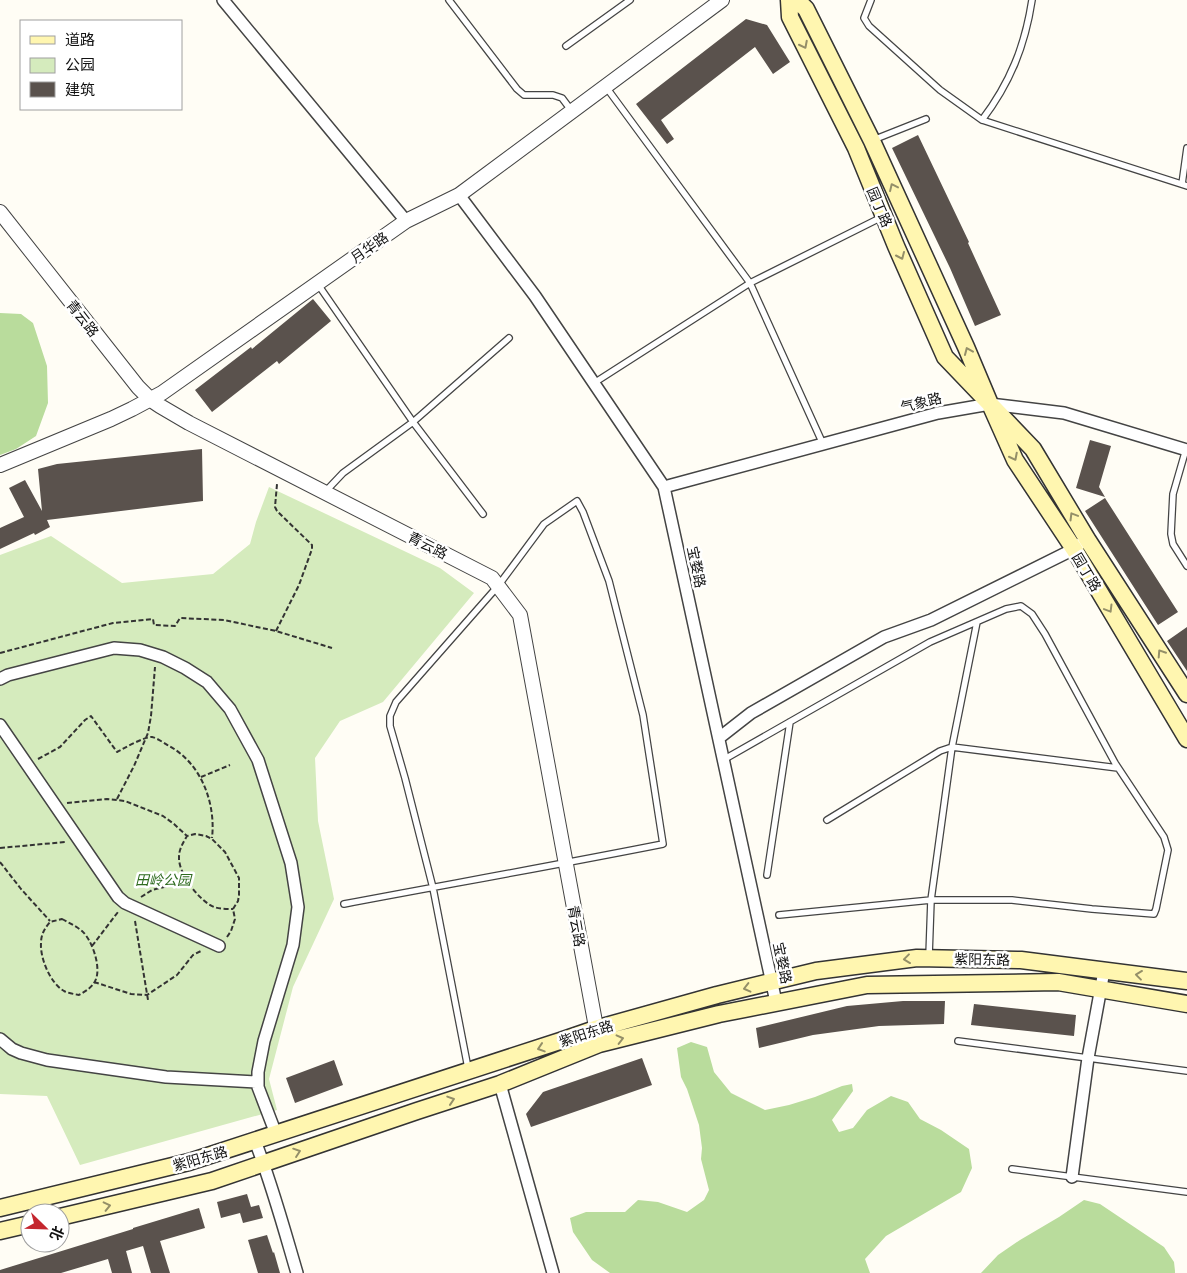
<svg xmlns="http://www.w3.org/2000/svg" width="1187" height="1273" font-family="'Noto Serif','Noto Sans SC',serif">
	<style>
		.green { fill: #d5ebbd }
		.forest { fill: #b9dc9c }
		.building { fill: #5a524d }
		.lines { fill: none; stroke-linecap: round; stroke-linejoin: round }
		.service-casing { stroke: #444; stroke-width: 8 }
		.minor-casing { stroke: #444; stroke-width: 14 }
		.tertiary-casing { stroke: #444; stroke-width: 16 }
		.secondary-casing { stroke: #333; stroke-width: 19 }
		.path { stroke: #333; stroke-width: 2; stroke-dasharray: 5 2.5; stroke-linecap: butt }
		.service { stroke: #fff; stroke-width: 5.5 }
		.minor { stroke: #fff; stroke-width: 11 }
		.tertiary { stroke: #fff; stroke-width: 14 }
		.secondary { stroke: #fff6b0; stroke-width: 16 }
		.oneway { stroke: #948f68 }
		.labels { text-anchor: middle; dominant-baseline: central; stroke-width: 5; stroke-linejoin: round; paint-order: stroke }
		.street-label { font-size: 14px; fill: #111; stroke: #fff }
		.park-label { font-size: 14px; font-style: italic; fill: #2f6b1f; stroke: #fff }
	</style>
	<rect width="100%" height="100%" fill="#fffdf5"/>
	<path class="green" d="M269,487L440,568L474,593L383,702L340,721L315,758L318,821L334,899L293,987L269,1079L277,1110L80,1165L47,1096L0,1094V555L51,536L122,583L213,574L250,544L256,522Z"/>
	<path class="forest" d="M0,313L21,314L33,323L47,366L48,403L36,436L16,449L0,455Z
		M691,1042L707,1047L714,1072L731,1093L765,1110L789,1105L815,1097L842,1086L852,1084L853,1091L832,1120L839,1132L853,1128L867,1110L891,1096L908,1102L920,1119L941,1130L969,1149L972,1168L961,1192L886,1236L865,1259L870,1273H610L592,1260L573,1232L570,1218L586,1212H625L638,1200L658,1202L687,1212L704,1200L709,1190L701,1159L702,1148L699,1125L687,1089L681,1077L677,1048Z
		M1084,1200L1100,1204L1164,1247L1174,1262L1175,1271V1273H981L998,1255L1020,1240L1059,1217Z"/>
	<path class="building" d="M746,19L767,25L790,62L773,74L755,47L661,120L674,139L667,144L636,104Z
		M918,135L969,242L968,243L1001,315L975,326L950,268L892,148Z
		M313,299L331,321L279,364L277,361L212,412L195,390L251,347L252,349Z
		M1090,440L1111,446L1099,487L1105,497L1076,488Z
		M202,449L203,501L47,520L50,527L35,535L34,533L0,549V528L24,517L9,488L25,480L42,511L38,469L57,464Z
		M1105,498L1178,612L1158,625L1085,511Z
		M1187,627V671L1167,641Z
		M903,1001H945L944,1024L879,1026L813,1035L759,1048L756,1028L847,1006Z
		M974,1004L1076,1015L1074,1036L971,1025Z
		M642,1058L652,1085L531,1127L526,1114L543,1092Z
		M334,1060L343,1085L295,1103L286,1078Z
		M247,1194L251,1207L259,1205L263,1218L243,1223L240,1213L221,1218L217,1202Z
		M199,1208L205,1228L160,1241L170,1273H151L143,1246L126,1251L132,1273H112L108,1259L61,1273H0V1270L133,1229V1228Z
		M267,1235L273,1253L274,1252L280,1273H258L248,1240Z"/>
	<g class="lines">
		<g class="service-casing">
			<path id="service" d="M449,0L517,89L524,95H553L562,98L571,110
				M871,0L864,18L869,26L940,90L982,120L1187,186
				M566,46L630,0
				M606,87L750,283L823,444
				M982,120C1010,83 1025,46 1032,0
				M873,140L926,119
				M1182,184L1187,148
				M317,283L413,422L483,514
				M594,383L750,283L882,217
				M1186,449L1173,494L1171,534L1173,544L1187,566
				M325,492L343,473L413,422L509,338
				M723,760L930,642L1006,609L1021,606L1032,614L1045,634L1115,763L1164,837L1168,850L1156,909L1154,914L1092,909L1012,900H931L779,915
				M827,820L940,751L952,747L1118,768
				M767,875L790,722
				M344,904C450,884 557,865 663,844L643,715L609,581L583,512L577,501L544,524L498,586L396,702L390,716V726L405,778L433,888L468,1068
				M929,956L931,900L952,747L977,622
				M958,1041L1187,1071
				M1012,1169L1187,1192"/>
		</g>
		<g class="minor-casing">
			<path id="minor" d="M223,0L406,221
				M459,195L535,296L664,487L776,1002
				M664,487L938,413L990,404L1064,413L1187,450
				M0,679L8,675L114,648L140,650L163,657L185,668L207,682L230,709L258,760L291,863L298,907L293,945L264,1041L258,1072V1087L276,1134
				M0,725L118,897L125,903L219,946
				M719,738L751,713L884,637L931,620L1074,549L1080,544
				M0,1039L12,1049L21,1053L47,1060L166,1077L257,1082
				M500,1084L553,1273
				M255,1141C272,1184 284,1229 297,1273
				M1072,1177L1088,1058L1104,971"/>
		</g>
		<g class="tertiary-casing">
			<path id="tertiary" d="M0,212L138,387L151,400L160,406L189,423L492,578L520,615L598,1038
				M0,465L111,419L132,409L162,393L406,221L459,195L722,0"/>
		</g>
		<g class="secondary-casing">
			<path id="secondary" d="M789,0L790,17L856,148L896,246L945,357L990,404L1015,460L1074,549L1187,739
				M797,0L806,9L872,141L966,347L990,404L1033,449L1087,539L1187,694
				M0,1208L189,1162L560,1041L595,1029L717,995L816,971L917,958L1021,960L1187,981
				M60,1217L212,1181L417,1111L500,1084L599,1044L719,1014L867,985L1058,982L1187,1004
				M0,1231L30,1224"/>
		</g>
		<path class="path" d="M276,631L299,585L312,549V545L277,511L275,507L277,484
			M0,653L113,623L153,619L154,625L175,626L180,618L224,620L276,631L332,648
			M38,759L60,747L85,720L91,716L117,752C125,748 143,737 152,737C157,738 164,743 169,746C201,763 216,803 212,838
			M201,777L230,765
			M117,799L134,766L148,733L151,716L155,667
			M67,803L107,799L125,801L163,816L174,824L187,836
			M0,848L65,842
			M0,862L21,889L50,921
			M141,897L152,890L188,881
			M62,919C69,923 76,926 82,931C92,940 101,966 96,979C93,987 86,991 79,995C74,994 68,993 64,991C50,983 40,958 41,943C41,934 45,928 50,922Z
			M135,921L148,1000
			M227,937L231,931L235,919L233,909L238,901L239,895V878L225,852L212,839L206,836L195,834L187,836C183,843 179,849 179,857C178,873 199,901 214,907C220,909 227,909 233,909
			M92,946L118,912
			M94,982L131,994L147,995L177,975L193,955L201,951"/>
		<use href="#service" class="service"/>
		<use href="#minor" class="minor"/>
		<use href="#tertiary" class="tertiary"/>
		<use href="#secondary" class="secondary"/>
	</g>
	<defs><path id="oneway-chevron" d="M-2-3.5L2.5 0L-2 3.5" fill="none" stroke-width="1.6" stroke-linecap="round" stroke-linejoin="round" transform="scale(1.25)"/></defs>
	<g class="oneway">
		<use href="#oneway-chevron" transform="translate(804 45) rotate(63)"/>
		<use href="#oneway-chevron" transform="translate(893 187) rotate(-115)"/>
		<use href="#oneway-chevron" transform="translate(901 256) rotate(66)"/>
		<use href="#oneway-chevron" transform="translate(968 351) rotate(-113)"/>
		<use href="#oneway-chevron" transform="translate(1014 457) rotate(63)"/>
		<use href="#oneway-chevron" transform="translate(1073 516) rotate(-121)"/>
		<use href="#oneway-chevron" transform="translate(1109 609) rotate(59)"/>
		<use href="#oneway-chevron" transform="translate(1161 653) rotate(-123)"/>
		<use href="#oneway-chevron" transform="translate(907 959) rotate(173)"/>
		<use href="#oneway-chevron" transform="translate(1139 975) rotate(-173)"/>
		<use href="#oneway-chevron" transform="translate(747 988) rotate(166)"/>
		<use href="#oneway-chevron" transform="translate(620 1039) rotate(-14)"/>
		<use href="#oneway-chevron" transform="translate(541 1048) rotate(162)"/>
		<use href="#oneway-chevron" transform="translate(451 1100) rotate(-18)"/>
		<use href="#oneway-chevron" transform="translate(297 1152) rotate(-19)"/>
		<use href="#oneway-chevron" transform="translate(107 1206) rotate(-13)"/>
	</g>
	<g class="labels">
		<g class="street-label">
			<text transform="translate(880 207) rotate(67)">园丁路</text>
			<text transform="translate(369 247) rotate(-35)">月华路</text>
			<text transform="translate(83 318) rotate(52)">青云路</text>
			<text transform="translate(921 402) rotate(-14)">气象路</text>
			<text transform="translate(428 545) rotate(27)">青云路</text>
			<text transform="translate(697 567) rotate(78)">宝婺路</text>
			<text transform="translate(1087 572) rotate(59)">园丁路</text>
			<text transform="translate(577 926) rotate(80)">青云路</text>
			<text transform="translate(982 959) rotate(1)">紫阳东路</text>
			<text transform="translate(783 963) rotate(78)">宝婺路</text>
			<text transform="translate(586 1033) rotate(-18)">紫阳东路</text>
			<text transform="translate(200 1158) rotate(-16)">紫阳东路</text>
		</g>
		<g class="park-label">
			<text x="163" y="879">田岭公园</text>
		</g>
	</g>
	<rect x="20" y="20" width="162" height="90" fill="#ffffff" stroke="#a0a0a0"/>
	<rect x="30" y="36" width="25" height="8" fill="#fff6b0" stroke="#a0a0a0"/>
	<text x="65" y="45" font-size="15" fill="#111111">道路</text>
	<rect x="30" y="58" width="25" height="15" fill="#d5ebbd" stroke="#a0a0a0"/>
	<text x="65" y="70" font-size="15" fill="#111111">公园</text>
	<rect x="30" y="82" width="25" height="15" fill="#5a524d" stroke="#a0a0a0"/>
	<text x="65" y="95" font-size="15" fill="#111111">建筑</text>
	<g transform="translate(45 1228) rotate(113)"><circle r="24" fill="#ffffff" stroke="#a0a0a0"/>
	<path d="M0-4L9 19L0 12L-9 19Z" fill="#c4262e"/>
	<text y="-8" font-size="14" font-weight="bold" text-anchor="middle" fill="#111111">北</text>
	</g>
</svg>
